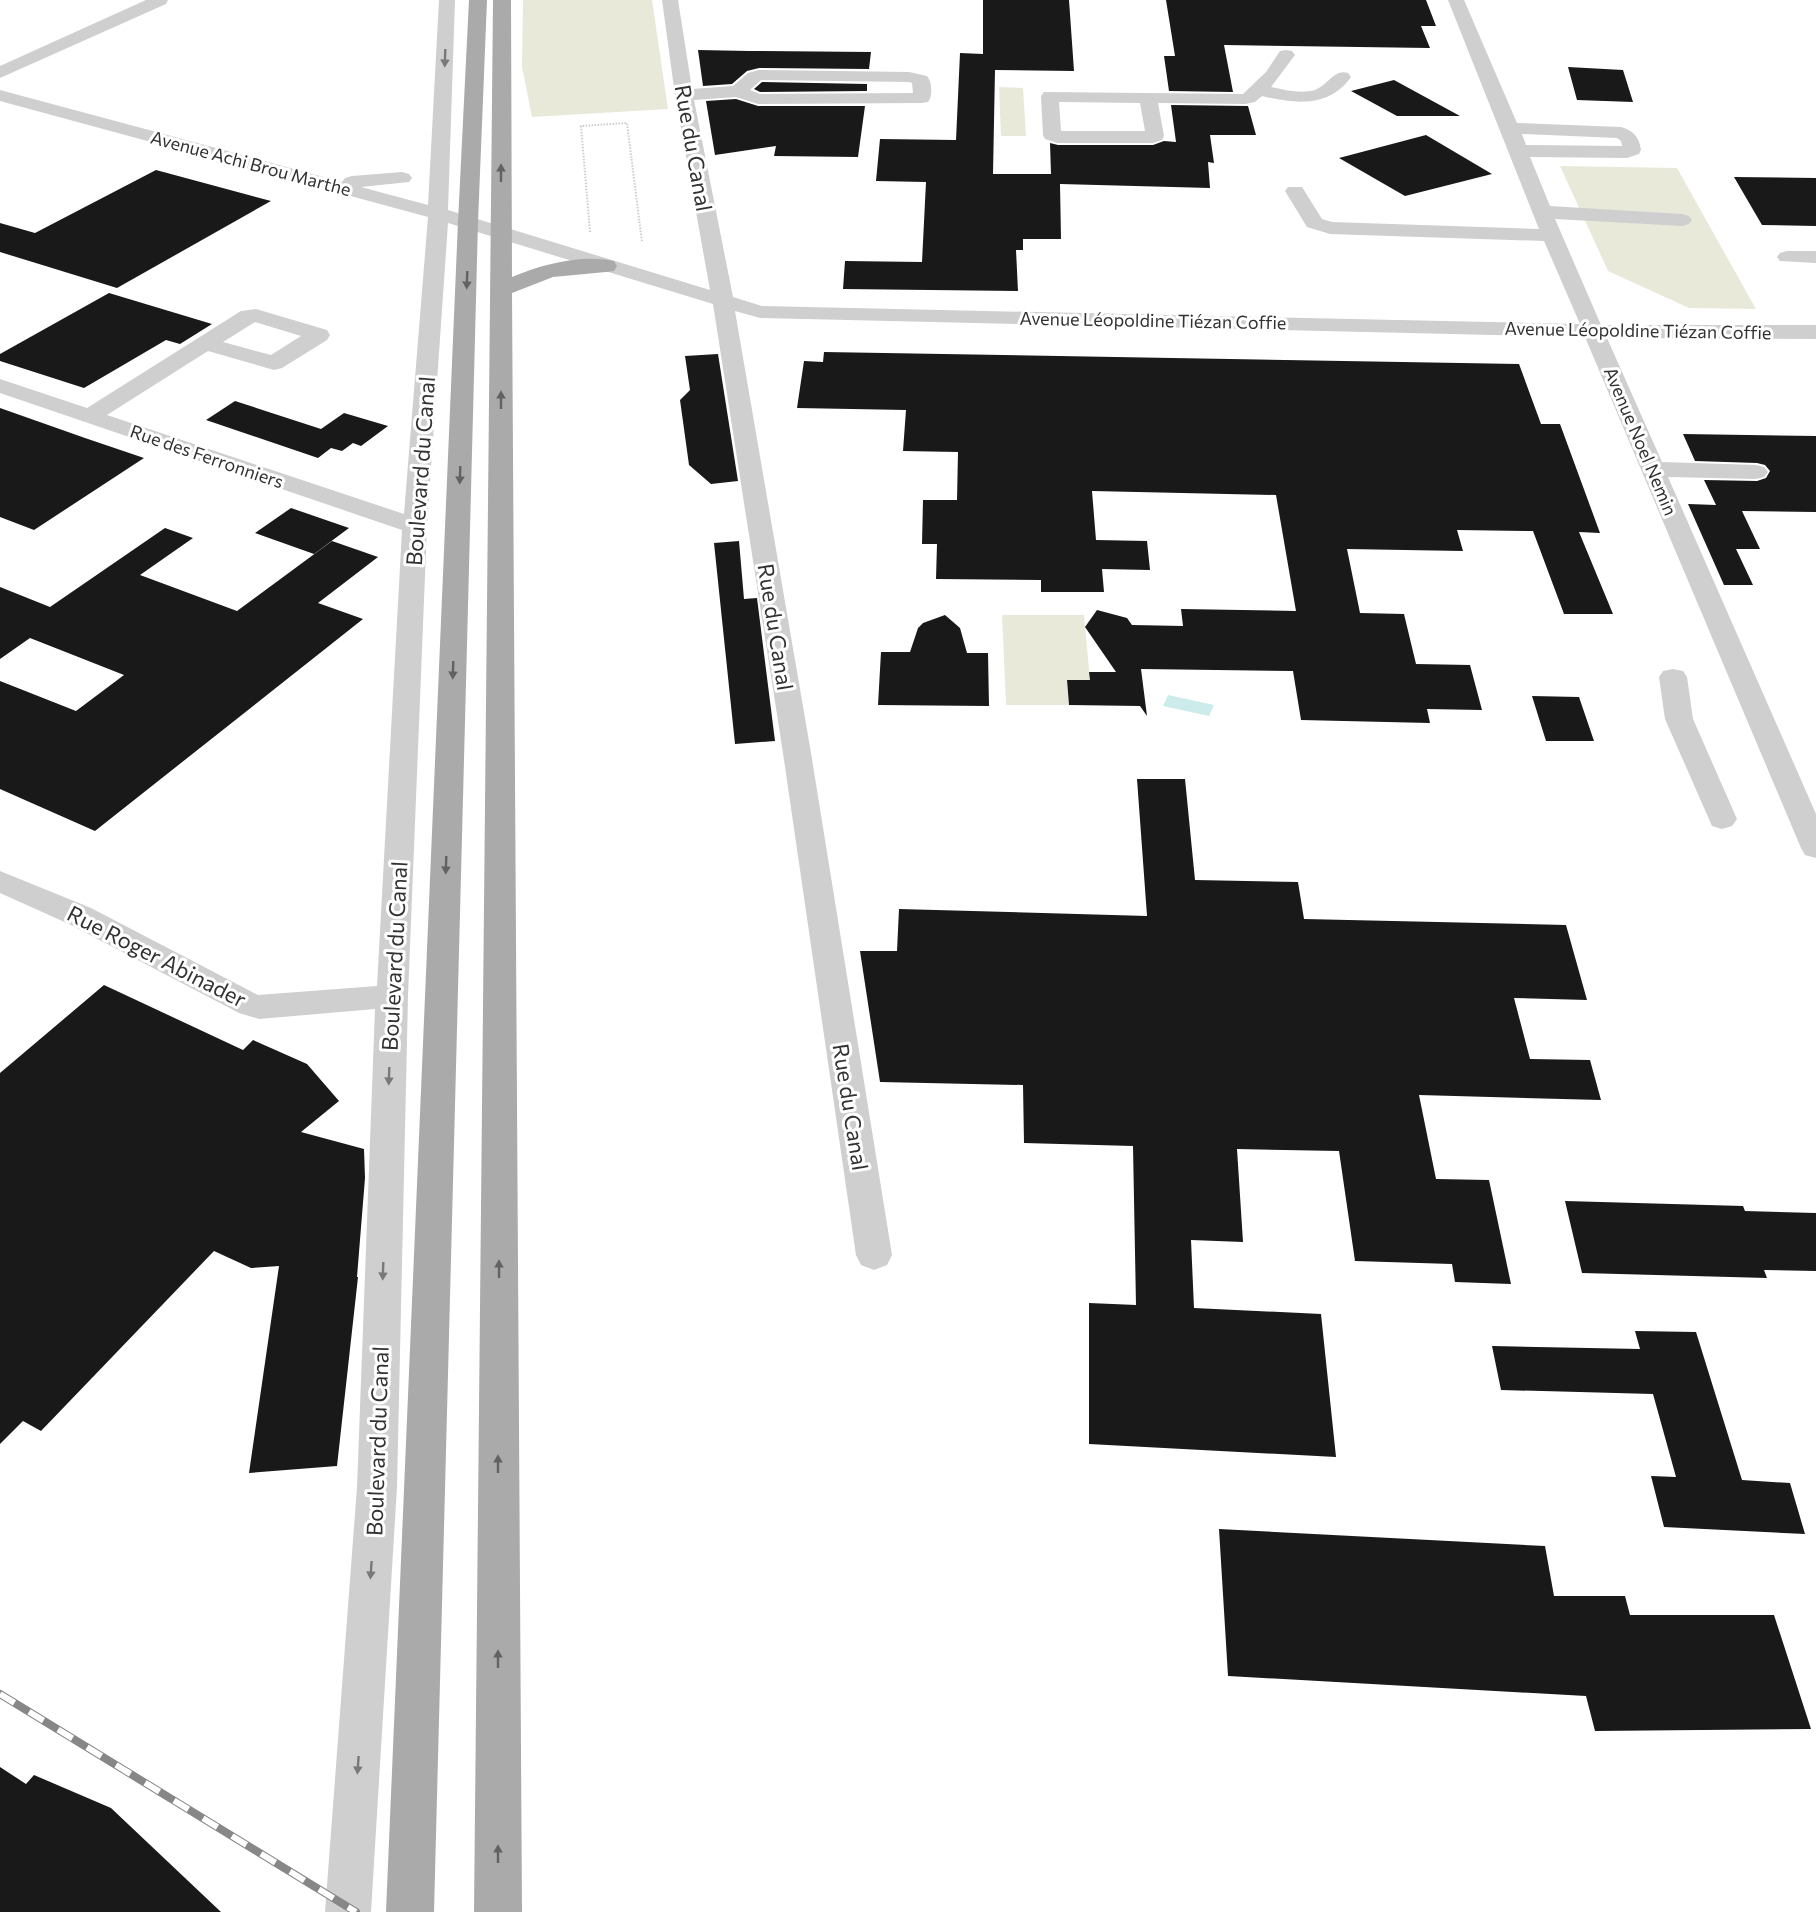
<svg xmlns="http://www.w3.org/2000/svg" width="1816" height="1912" font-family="Commissioner,sans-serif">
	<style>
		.green { fill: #e9e9da }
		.water { fill: #cbeceb }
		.building { fill: #191919 }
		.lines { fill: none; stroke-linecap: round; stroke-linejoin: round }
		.path { stroke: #ccc; stroke-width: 2; stroke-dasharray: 1.5 1.5; stroke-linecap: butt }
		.minor { fill: #cfcfcf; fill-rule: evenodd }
		.major { fill: #aaa; fill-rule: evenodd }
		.rail-casing { stroke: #878787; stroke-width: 8 }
		.rail { stroke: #fff; stroke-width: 6; stroke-dasharray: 17; stroke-linecap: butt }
		.oneway { fill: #797979 }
		.oneway2 { fill: #626262 }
		.labels { text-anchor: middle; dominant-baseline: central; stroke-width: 6; stroke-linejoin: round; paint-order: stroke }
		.far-street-label { font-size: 18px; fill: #323232; stroke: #fff }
		.street-label { font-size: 22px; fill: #323232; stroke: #fff }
	</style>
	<rect width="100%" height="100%" fill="#fff"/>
	<path class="green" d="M523,0H652L668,109L532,117L522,67Z
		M999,87L1023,88L1026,136H1001Z
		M1560,166L1677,168L1756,309L1689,308L1608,271Z
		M1002,615H1084L1090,680H1067L1069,705H1006Z"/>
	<path class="water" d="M1168,695L1214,705L1209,716L1163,706Z"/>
	<path class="building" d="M983,0H1069L1074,71L995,70L993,174H1051L1050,143L1058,145H1153L1164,141L1176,142L1171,105L1248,106L1256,135H1210L1214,163L1208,162L1210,188L1060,184L1061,239H1023V250H1016L1018,291L843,289L845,261L922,262L926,182L876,181L880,139L956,140L960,53L983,54Z
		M1166,0H1426L1436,26H1421L1430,48L1224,45L1233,92L1169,91L1164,56H1175Z
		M698,50L749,51L871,52L869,69L759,68L747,71L732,84L703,86Z
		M1568,67L1623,70L1633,102L1577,100Z
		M1394,80L1460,116H1397L1351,91Z
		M762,82L867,84V91L760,92L754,89Z
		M736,99L758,106H865L858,157L774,156L776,146L715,155L706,101Z
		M1426,135L1492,174L1405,196L1339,158Z
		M156,170L271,201L117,288L0,252V223L35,233Z
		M1734,177L1816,178V226L1762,225Z
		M109,293L212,324L180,344L166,340L84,388L0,361V354Z
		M824,352L1519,364L1541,424H1560L1600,533L1579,532L1613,614H1564L1533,531L1457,530L1463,551L1347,549L1360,613L1404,614L1416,664L1470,665L1482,710L1427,709L1430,723L1301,720L1293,671L1141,669L1147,716L1140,706L1069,705L1067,680H1090L1089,672H1116L1085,627L1097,610L1127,618L1132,625L1183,626L1181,609L1296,611L1276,495L1092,491L1096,540L1147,541L1150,570L1102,569L1104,592H1041V580L936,579L937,544H922L923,500H957L958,452L903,451L906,410L797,408L804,361L823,362Z
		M718,354L738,481L711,484L689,465L680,400L690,390L685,356Z
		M235,401L321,429L344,413L388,426L361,446L353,443L342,451L331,448L318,458L206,420Z
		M0,408L85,438L144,458L34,530L0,517Z
		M1683,434L1816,436V512L1742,511L1760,549H1736L1753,585H1724L1688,504L1716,505L1704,480L1757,481L1766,478L1770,471L1765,465L1757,463L1695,461Z
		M291,508L349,528L314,554L255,533Z
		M165,528L193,538L140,575L237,611L332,541L378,557L318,603L363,619L95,831L0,789V681L76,711L124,675L30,638L0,659V587L50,607Z
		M739,541L744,599L757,598L775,741L735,744L714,543Z
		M945,615L960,628L967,653H988L989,706L878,705L881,652H910L918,628L923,623Z
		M1532,696L1579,697L1594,741H1546Z
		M1137,779H1185L1195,880L1298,882L1304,919L1566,925L1587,1000L1514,998L1530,1059L1590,1060L1601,1100L1419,1095L1436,1179L1489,1180L1511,1284L1455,1282L1452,1264L1355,1261L1339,1151L1237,1149L1243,1242L1191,1240L1194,1308L1321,1314L1336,1457L1089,1444V1303L1136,1305L1133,1146L1024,1143L1023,1085L880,1082L860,951H897L899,909L1147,916Z
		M104,985L243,1050L253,1040L307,1064L339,1101L301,1132L364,1149L365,1178L357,1277H358L337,1466L249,1473L279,1266L251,1268L214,1251L41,1431L23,1421L0,1444V1073Z
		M1565,1201L1743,1206L1745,1211L1816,1213V1271L1764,1270L1767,1278L1582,1273Z
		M1635,1331L1696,1332L1742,1480L1790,1483L1805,1534L1664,1527L1651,1476L1676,1477L1653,1394L1501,1390L1492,1346L1640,1349Z
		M1219,1529L1545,1546L1554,1596H1625L1630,1615H1774L1811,1729L1595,1731L1586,1696L1228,1676Z
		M0,1767L26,1784L34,1775L111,1808L221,1912H0Z"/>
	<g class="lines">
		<path class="path" d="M590,232L581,126L627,123L642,242"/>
		<path class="minor" d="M146,0H168L166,4L0,78V66Z
			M439,0H455L448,210L710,290L675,95L662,0H678L692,89L733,86L748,73L759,70L909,72L927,76C932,82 933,96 928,102L922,103L758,104L736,97L694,100L733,297L762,306L1580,324L1544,241L1330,234L1307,227L1285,191L1288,187H1302L1322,219L1332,222L1539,229L1448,0H1464L1517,123L1621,127C1634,131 1639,137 1641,150L1639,154L1627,158L1530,157L1550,206L1682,214L1689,216L1692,220L1689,224L1682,226L1555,219L1601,325H1816V339L1607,338L1662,462L1756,465L1764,467L1768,472L1764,477L1756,479L1668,477L1816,814V858L1805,855L1801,848L1585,337L760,318L735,311L811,753L892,1255L887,1265L874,1270L861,1265L856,1255L783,753L713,304L448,223L427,526L408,996L397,1487L371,1912H325L357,1487L375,1009L259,1019L239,1013L69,924L0,893V871L91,908L258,995L377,986L402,530L0,393V379L87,408L241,311L256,309L327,330L330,335L327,340L282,368L274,370L208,351L107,415L404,514L428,217L0,101V90L342,182L345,178L352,176L402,172L409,174L412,178L409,182L361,187L428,205ZM761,80L909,82L912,83L913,93L760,94L750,90ZM1522,134L1617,138L1621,141L1622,146L1526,145ZM255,322L301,336L271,355L223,342Z
			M1286,50L1292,51L1295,55L1271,87C1285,90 1301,94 1315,90C1329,85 1333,69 1348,73L1351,77C1329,108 1295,104 1262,96L1255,102L1245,104L1158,103L1164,136L1162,140L1153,143H1058L1045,139L1043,135L1041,96L1044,92L1243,94L1266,72L1280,51ZM1059,102L1140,103L1145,131H1061Z
			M1787,251H1816V263L1780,261L1777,257L1780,253Z
			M1673,669L1683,671L1687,677L1693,719L1737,819L1732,826L1722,829L1712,826L1665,719L1659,677L1663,671Z"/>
		<path class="major" d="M469,0H487L478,222L434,1912H386L458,222Z
			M493,0H511L512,277C542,264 582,254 614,261L617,266L614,271L606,272L553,277L512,293L522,1912H474Z"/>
		<g class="rail-casing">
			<path id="rail" d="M0,1694L356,1912"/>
		</g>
		<use href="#rail" class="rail"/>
	</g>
	<defs><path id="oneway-solid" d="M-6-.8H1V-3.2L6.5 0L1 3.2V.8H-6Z" transform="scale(1.5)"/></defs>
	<g class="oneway">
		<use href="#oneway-solid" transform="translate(445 58) rotate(92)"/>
		<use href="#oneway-solid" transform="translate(389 1076) rotate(92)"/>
		<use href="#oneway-solid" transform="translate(383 1271) rotate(92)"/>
		<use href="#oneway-solid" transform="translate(371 1570) rotate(94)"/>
		<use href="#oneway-solid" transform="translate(358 1765) rotate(94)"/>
	</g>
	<g class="oneway2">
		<use href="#oneway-solid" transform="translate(501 173) rotate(-90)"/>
		<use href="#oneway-solid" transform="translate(467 280) rotate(92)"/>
		<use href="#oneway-solid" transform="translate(501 400) rotate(-90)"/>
		<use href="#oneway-solid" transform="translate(460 475) rotate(92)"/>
		<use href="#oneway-solid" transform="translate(453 670) rotate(92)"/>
		<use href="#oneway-solid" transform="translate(446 865) rotate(92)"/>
		<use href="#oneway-solid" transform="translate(499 1269) rotate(-90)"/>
		<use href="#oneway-solid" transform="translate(498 1464) rotate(-90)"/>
		<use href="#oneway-solid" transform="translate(498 1659) rotate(-90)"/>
		<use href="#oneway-solid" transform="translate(498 1854) rotate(-90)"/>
	</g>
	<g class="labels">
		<g class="far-street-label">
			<text transform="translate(251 163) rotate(15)">Avenue Achi Brou Marthe</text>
			<text transform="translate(1153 320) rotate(1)">Avenue Léopoldine Tiézan Coffie</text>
			<text transform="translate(1638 330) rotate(1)">Avenue Léopoldine Tiézan Coffie</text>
			<text transform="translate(1641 441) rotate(67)">Avenue Noel Nemin</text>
			<text transform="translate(207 456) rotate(19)">Rue des Ferronniers</text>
		</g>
		<g class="street-label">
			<text transform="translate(694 148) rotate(80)">Rue du Canal</text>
			<text transform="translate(420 471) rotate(-86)">Boulevard du Canal</text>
			<text transform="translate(776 627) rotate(81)">Rue du Canal</text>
			<text transform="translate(157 956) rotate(27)">Rue Roger Abinader</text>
			<text transform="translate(394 956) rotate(-87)">Boulevard du Canal</text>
			<text transform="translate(851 1107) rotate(81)">Rue du Canal</text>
			<text transform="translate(377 1441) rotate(-88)">Boulevard du Canal</text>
		</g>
	</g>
</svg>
